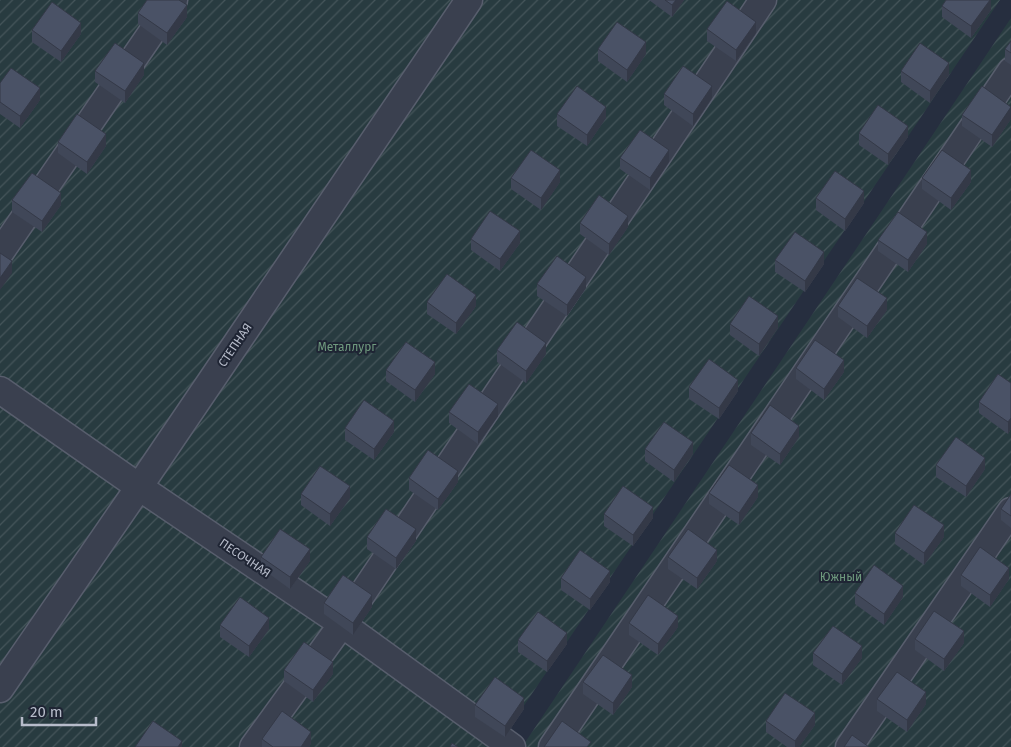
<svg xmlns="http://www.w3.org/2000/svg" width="1011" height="747" font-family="'Fira Sans',sans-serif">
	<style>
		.garden { fill: url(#garden-furrows) }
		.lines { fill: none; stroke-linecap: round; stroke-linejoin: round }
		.street-casing { stroke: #585e6d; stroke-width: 29 }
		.street { stroke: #3a404f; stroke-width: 26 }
		.wall { fill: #404758 }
		.shaded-wall { fill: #343947 }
		.building { fill: #4a5266; stroke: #343947 }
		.labels { text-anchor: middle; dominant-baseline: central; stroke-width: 4; stroke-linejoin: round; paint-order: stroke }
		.street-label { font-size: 12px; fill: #b7bcca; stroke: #1f2534 }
		.park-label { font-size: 12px; fill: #6f9a7e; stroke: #1f2534 }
	</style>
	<defs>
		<pattern id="garden-furrows" width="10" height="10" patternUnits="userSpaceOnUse" patternTransform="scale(1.25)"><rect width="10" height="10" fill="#283b40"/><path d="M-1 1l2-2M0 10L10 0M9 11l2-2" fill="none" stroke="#45555a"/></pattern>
	</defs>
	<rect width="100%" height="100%" fill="#262e3f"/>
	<path class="garden" d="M0,0H1000L496,747H0Z
		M1011,18V747H522Z"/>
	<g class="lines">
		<g class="street-casing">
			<path id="street" d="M0,253L174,0
				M0,390L139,487L342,624L512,747
				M0,689L139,487L469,0
				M253,747L342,624L763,0
				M552,747L1011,71
				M849,747L1011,511"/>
		</g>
		<use href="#street" class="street"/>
	</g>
	<path class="wall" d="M649,0H684L672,17Z
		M991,0V10L971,38L942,17V6Z
		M138,13L187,17L167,45L138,24Z
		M707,29L756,33L736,61L707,41Z
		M32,30L81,34L61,62L32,42Z
		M1011,41V65L1005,61V49Z
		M598,49L646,54L627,82L598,61Z
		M95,71L144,75L125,103L95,82Z
		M901,71L949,75L930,103L901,82Z
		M0,83L40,100L20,128L0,114Z
		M664,94L712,98L693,126L664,105Z
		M557,114L606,118L587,146L557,126Z
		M962,115L1011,119L992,147L962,126Z
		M859,133L908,137L888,165L859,145Z
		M58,142L106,146L87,174L58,153Z
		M620,158L669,162L650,190L620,169Z
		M511,178L560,182L541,210L511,189Z
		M922,178L971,182L951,210L922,189Z
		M816,198L864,203L845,231L816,210Z
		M12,200L61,205L42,232L12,212Z
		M580,223L628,227L609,255L580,234Z
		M471,239L520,243L500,271L471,250Z
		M878,240L927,244L908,272L878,251Z
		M775,260L824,264L805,292L775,272Z
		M537,284L586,288L567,316L537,296Z
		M427,302L476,306L456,334L427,314Z
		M838,306L887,310L867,338L838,317Z
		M730,324L778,328L759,356L730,335Z
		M497,350L546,354L526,383L497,362Z
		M796,368L844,372L824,400L796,379Z
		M386,370L435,374L415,402L386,381Z
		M1011,383V429L1008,434L979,413V402Z
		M689,387L738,391L719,419L689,399Z
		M449,412L498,416L478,444L449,423Z
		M345,428L394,432L374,460L345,440Z
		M751,433L799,437L780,465L751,445Z
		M645,449L693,454L674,482L645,461Z
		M936,465L985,469L966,497L936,477Z
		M409,478L458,482L438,510L409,490Z
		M709,493L758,497L739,525L709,504Z
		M301,494L350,498L330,526L301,505Z
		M1011,494V528L1001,520V509Z
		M604,514L653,518L633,546L604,526Z
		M895,533L944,537L924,565L895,544Z
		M367,537L416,541L396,569L367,549Z
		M261,557L310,561L290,589L261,568Z
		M668,557L717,561L697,589L668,569Z
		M961,575L1009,579L990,607L961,586Z
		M561,578L610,582L590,610L561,590Z
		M855,593L903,597L884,625L855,604Z
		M324,603L372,607L353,635L324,614Z
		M629,623L678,627L658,655L629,635Z
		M220,625L269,629L249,657L220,637Z
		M915,639L964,643L944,671L915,650Z
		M518,640L567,644L547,672L518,652Z
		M813,653L862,658L842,685L813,665Z
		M284,670L333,674L313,702L284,681Z
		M583,682L632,687L613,715L583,694Z
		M877,699L926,704L907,732L877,711Z
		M475,705L524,709L505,737L475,717Z
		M766,721L815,725L799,747H787L766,732Z
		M262,739L311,743L309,747H262Z"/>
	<path class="shaded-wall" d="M676,0H684L672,17V5Z
		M990,0H991V10L971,38V26Z
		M187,5V17L167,45V33Z
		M756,22V33L736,61V50Z
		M81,23V34L61,62V51Z
		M646,42V54L627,82V70Z
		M144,63V75L125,103V91Z
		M949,63V75L930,103V91Z
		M712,86V98L693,126V114Z
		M40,88V100L20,128V116Z
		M606,107V118L587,146V135Z
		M1011,107V119L992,147V135Z
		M908,126V137L888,165V154Z
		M106,134V146L87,174V162Z
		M669,150V162L650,190V178Z
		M560,170V182L541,210V198Z
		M971,170V182L951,210V198Z
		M864,191V203L845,231V219Z
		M61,193V205L42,232V221Z
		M628,216V227L609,255V244Z
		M520,231V243L500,271V259Z
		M927,232V244L908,272V260Z
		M824,252V264L805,292V281Z
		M12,261V273L0,290V278Z
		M586,277V288L567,316V305Z
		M476,295V306L456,334V323Z
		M887,298V310L867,338V326Z
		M778,316V328L759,356V344Z
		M546,343V354L526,383V371Z
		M844,360V372L824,400V389Z
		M435,362V374L415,402V390Z
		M738,380V391L719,419V408Z
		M498,404V416L478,444V432Z
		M1011,418V429L1008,434V422Z
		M394,421V432L374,460V449Z
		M799,426V437L780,465V454Z
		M693,442V454L674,482V470Z
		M985,458V469L966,497V486Z
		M458,471V482L438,510V499Z
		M758,485V497L739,525V513Z
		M350,486V498L330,526V514Z
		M653,507V518L633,546V535Z
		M944,525V537L924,565V553Z
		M416,529V541L396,569V558Z
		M310,549V561L290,589V577Z
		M717,550V561L697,589V578Z
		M1009,568V579L990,607V595Z
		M610,571V582L590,610V599Z
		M903,586V597L884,625V614Z
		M372,595V607L353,635V623Z
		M678,616V627L658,655V644Z
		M269,618V629L249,657V646Z
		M964,631V643L944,671V659Z
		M567,633V644L547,672V661Z
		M862,646V658L842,685V674Z
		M333,662V674L313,702V690Z
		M632,675V687L613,715V703Z
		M926,692V704L907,732V720Z
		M524,698V709L505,737V726Z
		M815,713V725L799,747H795V741Z
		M311,732V743L309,747H301Z
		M182,741V747H178Z"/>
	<path class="building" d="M147,0H179L187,5L167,33L138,13Z
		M665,0H676L672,5Z
		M946,0H990L971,26L942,6Z
		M727,1L756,22L736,50L707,29Z
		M52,2L81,23L61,51L32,30Z
		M617,22L646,42L627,70L598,49Z
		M1011,41V53L1005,49Z
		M115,43L144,63L125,91L95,71Z
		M920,43L949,63L930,91L901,71Z
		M683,66L712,86L693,114L664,94Z
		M11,68L40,88L20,116L0,102V83Z
		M577,86L606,107L587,135L557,114Z
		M982,86L1011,107L992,135L962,115Z
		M878,105L908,126L888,154L859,133Z
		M77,114L106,134L87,162L58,142Z
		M640,130L669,150L650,178L620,158Z
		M531,150L560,170L541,198L511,178Z
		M942,150L971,170L951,198L922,178Z
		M835,171L864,191L845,219L816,198Z
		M32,173L61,193L42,221L12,200Z
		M599,195L628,216L609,244L580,223Z
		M490,211L520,231L500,259L471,239Z
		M898,212L927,232L908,260L878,240Z
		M795,232L824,252L805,281L775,260Z
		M0,253L12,261L0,278Z
		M557,256L586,277L567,305L537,284Z
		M447,274L476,295L456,323L427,302Z
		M857,278L887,298L867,326L838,306Z
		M749,296L778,316L759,344L730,324Z
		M517,322L546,343L526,371L497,350Z
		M815,340L844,360L824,389L796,368Z
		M406,342L435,362L415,390L386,370Z
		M709,359L738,380L719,408L689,387Z
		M998,374L1011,383V418L1008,422L979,402Z
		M469,384L498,404L478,432L449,412Z
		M364,400L394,421L374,449L345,428Z
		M770,405L799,426L780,454L751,433Z
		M664,422L693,442L674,470L645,449Z
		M956,437L985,458L966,486L936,465Z
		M428,450L458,471L438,499L409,478Z
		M729,465L758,485L739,513L709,493Z
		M320,466L350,486L330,514L301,494Z
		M623,486L653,507L633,535L604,514Z
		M1011,494V516L1001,509Z
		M914,505L944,525L924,553L895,533Z
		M386,509L416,529L396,558L367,537Z
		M280,529L310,549L290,577L261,557Z
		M688,529L717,550L697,578L668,557Z
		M980,547L1009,568L990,595L961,575Z
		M580,550L610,571L590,599L561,578Z
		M874,565L903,586L884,614L855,593Z
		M343,575L372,595L353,623L324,603Z
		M648,595L678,616L658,644L629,623Z
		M240,597L269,618L249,646L220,625Z
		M934,611L964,631L944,659L915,639Z
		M538,612L567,633L547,661L518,640Z
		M833,626L862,646L842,674L813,653Z
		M304,642L333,662L313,690L284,670Z
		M603,655L632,675L613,703L583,682Z
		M897,672L926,692L907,720L877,699Z
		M495,677L524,698L505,726L475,705Z
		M785,693L815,713L795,741L766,721Z
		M282,711L311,732L301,747H273L262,739Z
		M153,721L182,741L178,747H135Z
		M562,721L591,742L587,747H544Z
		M852,735L869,747H844Z
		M452,743L458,747H450Z"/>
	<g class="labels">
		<g class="street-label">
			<text transform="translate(235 345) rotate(-56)">СТЕПНАЯ</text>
			<text transform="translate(245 558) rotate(34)">ПЕСОЧНАЯ</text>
		</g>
		<g class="park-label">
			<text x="347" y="347">Металлург</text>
			<text x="841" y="577">Южный</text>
		</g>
	</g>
	<path d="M22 717v8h74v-8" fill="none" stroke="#b7bcca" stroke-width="2.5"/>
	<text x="30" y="717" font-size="15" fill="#b7bcca" stroke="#1f2534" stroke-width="4" paint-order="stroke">20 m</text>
</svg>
